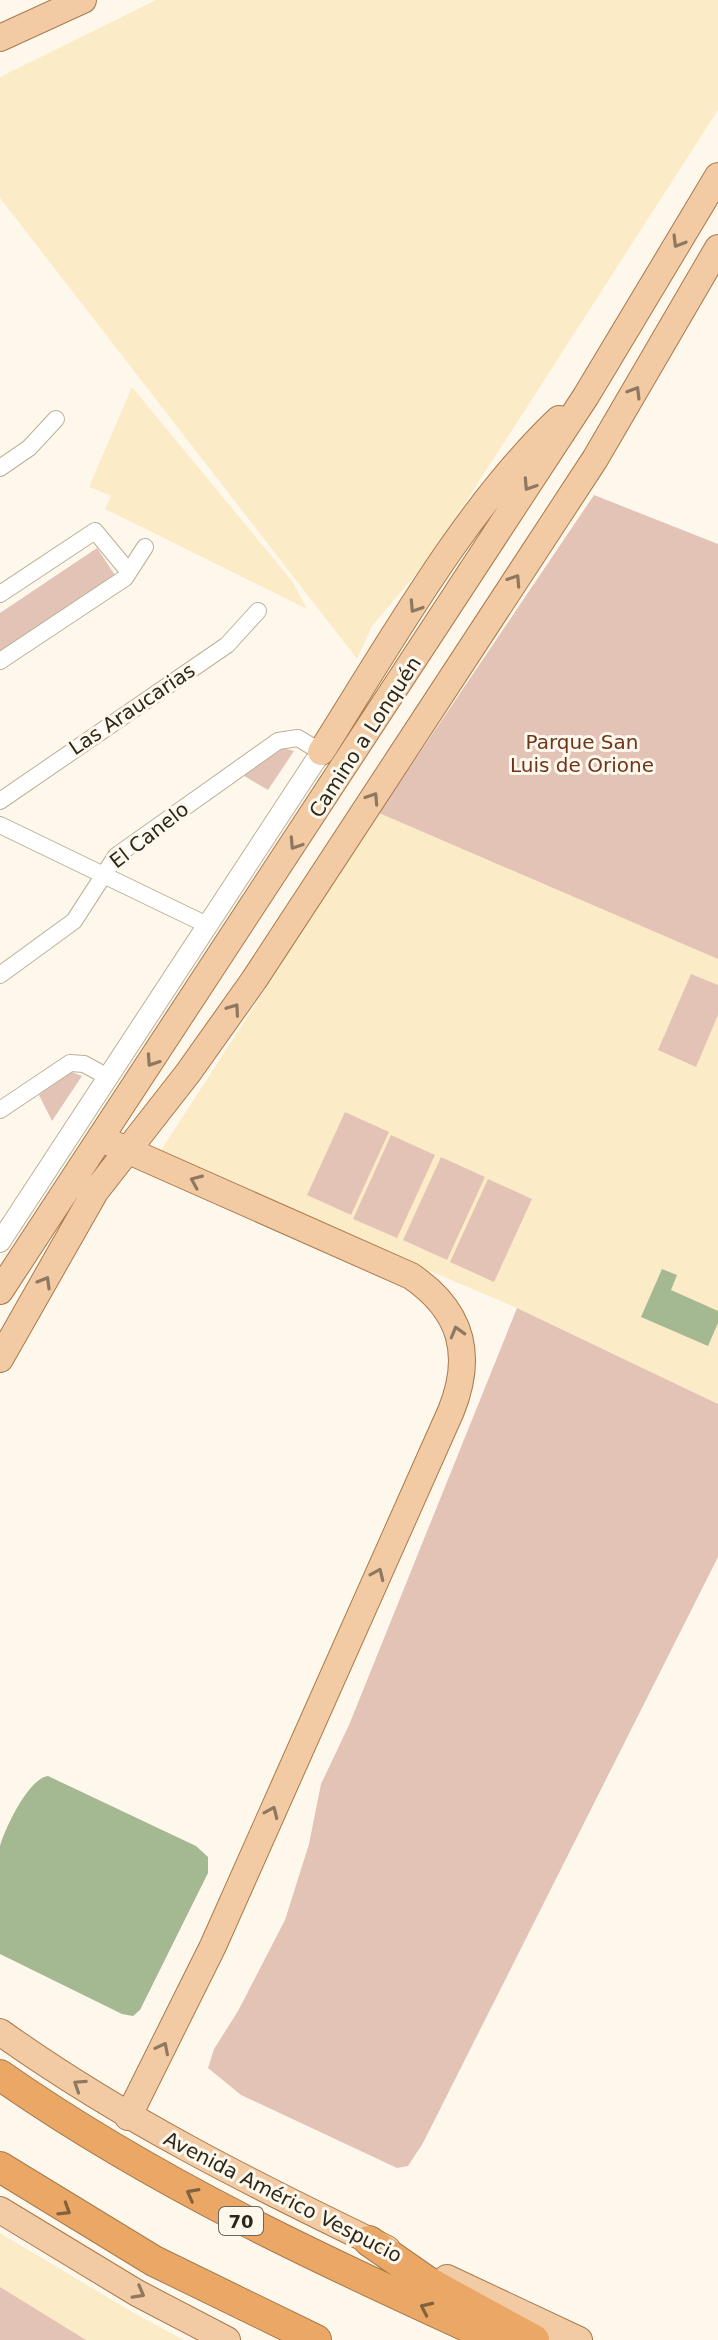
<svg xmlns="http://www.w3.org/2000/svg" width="718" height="2340" font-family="'DejaVu Sans',sans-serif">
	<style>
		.built { fill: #fcebc7 }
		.green { fill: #e4c3b7 }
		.water { fill: #a4b891 }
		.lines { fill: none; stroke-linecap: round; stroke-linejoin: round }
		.minor-casing { stroke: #bdb095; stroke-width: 18 }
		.tertiary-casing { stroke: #bdb095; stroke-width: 22 }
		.primary-casing { stroke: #a87a4c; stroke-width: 28 }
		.motorway-casing { stroke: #a87a4c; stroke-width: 32 }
		.minor { stroke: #fff; stroke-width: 16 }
		.tertiary { stroke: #fff; stroke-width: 20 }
		.primary { stroke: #f2caa3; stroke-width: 26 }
		.motorway { stroke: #eaa766; stroke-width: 30 }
		.oneway { stroke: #8f7860 }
		.oneway2 { stroke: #82613d }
		.labels { text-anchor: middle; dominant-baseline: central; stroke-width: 6; stroke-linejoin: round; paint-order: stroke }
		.shield { fill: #fef8ec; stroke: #6b665a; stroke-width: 2 }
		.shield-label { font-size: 18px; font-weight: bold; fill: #2c271c }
		.street-label { font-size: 20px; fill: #2c271c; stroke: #fef8ec }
		.park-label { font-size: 20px; fill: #6e351d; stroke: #fef8ec }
	</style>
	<rect width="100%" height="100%" fill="#fef8ec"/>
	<path class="built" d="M156,0H718V110L462,508L419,571L372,626L357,659L0,198V77Z
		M132,387L292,581L307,609L105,509L111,496L89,487Z
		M379,813L718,957V1404L517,1308L158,1155Z
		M0,2233L134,2313L184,2340H0Z"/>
	<path class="green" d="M594,495L718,544V959L379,813Z
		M97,548L117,578L0,653V613Z
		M280,747L294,751L268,790L241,774Z
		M691,974L718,985V1015L696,1067L658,1050Z
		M69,1071L82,1076L52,1121L39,1095Z
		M345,1112L389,1132L351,1215L307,1195Z
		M391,1135L435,1155L397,1238L353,1219Z
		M441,1157L485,1177L447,1260L403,1240Z
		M488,1179L532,1199L494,1282L450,1262Z
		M517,1308L718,1404V1557L423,2143L408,2166L397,2168L241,2095L208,2068L214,2049L238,2011L285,1920L309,1844L321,1784L349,1725Z
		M0,2287L86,2340H0Z"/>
	<path class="water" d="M662,1269L677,1275L671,1290L718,1311V1323L708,1346L641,1317Z
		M48,1776L196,1846L208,1857V1873L140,2010L133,2016L122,2014L0,1954C0,1926 0,1872 0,1846C5,1828 29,1778 48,1776Z"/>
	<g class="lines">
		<g class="minor-casing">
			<path id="minor" d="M0,468L29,448L56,419
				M0,594L95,531L129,572
				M0,661L125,578L145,547
				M0,801L227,645L258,611
				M0,825L205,924
				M0,975L74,921L116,856L278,741L298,738L321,752
				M0,1110L70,1063L84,1064L106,1076"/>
		</g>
		<g class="tertiary-casing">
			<path id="tertiary" d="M0,1242L321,752"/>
		</g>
		<g class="primary-casing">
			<path id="primary" d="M0,38L83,0
				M321,752C390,643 466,507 559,419
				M111,1143L411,1276C461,1310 474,1354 451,1411L213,1946L128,2117
				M0,1291L586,396L718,176
				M0,1359L95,1192L188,1073L254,980L595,459L718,248
				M0,2032C122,2119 252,2184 387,2249
				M0,2210L137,2293L227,2340
				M447,2278L579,2340"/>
		</g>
		<g class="motorway-casing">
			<path id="motorway" d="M0,2075C156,2184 325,2262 497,2340
				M0,2167L154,2261L316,2340
				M369,2241L428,2282L534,2340"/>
		</g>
		<use href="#minor" class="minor"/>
		<use href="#tertiary" class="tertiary"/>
		<use href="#primary" class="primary"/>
		<use href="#motorway" class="motorway"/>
	</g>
	<defs><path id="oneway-chevron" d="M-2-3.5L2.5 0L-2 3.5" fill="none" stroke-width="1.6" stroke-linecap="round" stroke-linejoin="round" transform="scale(2)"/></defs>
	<g class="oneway">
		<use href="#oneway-chevron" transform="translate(678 242) rotate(121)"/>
		<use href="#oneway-chevron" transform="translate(635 392) rotate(-59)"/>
		<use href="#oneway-chevron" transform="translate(529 485) rotate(123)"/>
		<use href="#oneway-chevron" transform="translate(515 580) rotate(-57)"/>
		<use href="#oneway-chevron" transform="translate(415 607) rotate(123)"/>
		<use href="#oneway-chevron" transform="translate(373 798) rotate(-57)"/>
		<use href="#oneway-chevron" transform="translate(295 844) rotate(123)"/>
		<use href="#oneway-chevron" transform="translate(234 1009) rotate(-55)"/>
		<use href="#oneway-chevron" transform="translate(152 1061) rotate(124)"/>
		<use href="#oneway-chevron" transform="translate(196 1181) rotate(-157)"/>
		<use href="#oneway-chevron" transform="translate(45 1282) rotate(-60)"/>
		<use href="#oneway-chevron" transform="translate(457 1332) rotate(-106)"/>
		<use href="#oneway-chevron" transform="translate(378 1574) rotate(-66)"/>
		<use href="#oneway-chevron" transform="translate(272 1812) rotate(-66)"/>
		<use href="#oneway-chevron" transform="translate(163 2048) rotate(-63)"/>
		<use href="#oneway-chevron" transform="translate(79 2085) rotate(-147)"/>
		<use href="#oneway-chevron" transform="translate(139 2293) rotate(29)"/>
	</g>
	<g class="oneway2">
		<use href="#oneway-chevron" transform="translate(192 2194) rotate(-152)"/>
		<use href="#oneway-chevron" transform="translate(65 2210) rotate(32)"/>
		<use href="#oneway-chevron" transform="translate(426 2308) rotate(-155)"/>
	</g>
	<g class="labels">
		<rect class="shield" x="219" y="2207" width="44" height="28" rx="6"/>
		<g class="shield-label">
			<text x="241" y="2221">70</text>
		</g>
		<g class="street-label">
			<text transform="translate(132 709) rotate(-34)">Las Araucarias</text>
			<text transform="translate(365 737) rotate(-57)">Camino a Lonquén</text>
			<text transform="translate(149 835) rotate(-38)">El Canelo</text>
			<text transform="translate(283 2197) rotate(27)">Avenida Américo Vespucio</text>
		</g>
		<g class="park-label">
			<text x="582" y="742">Parque San<tspan x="582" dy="23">Luis de Orione</tspan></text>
		</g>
	</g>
</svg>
